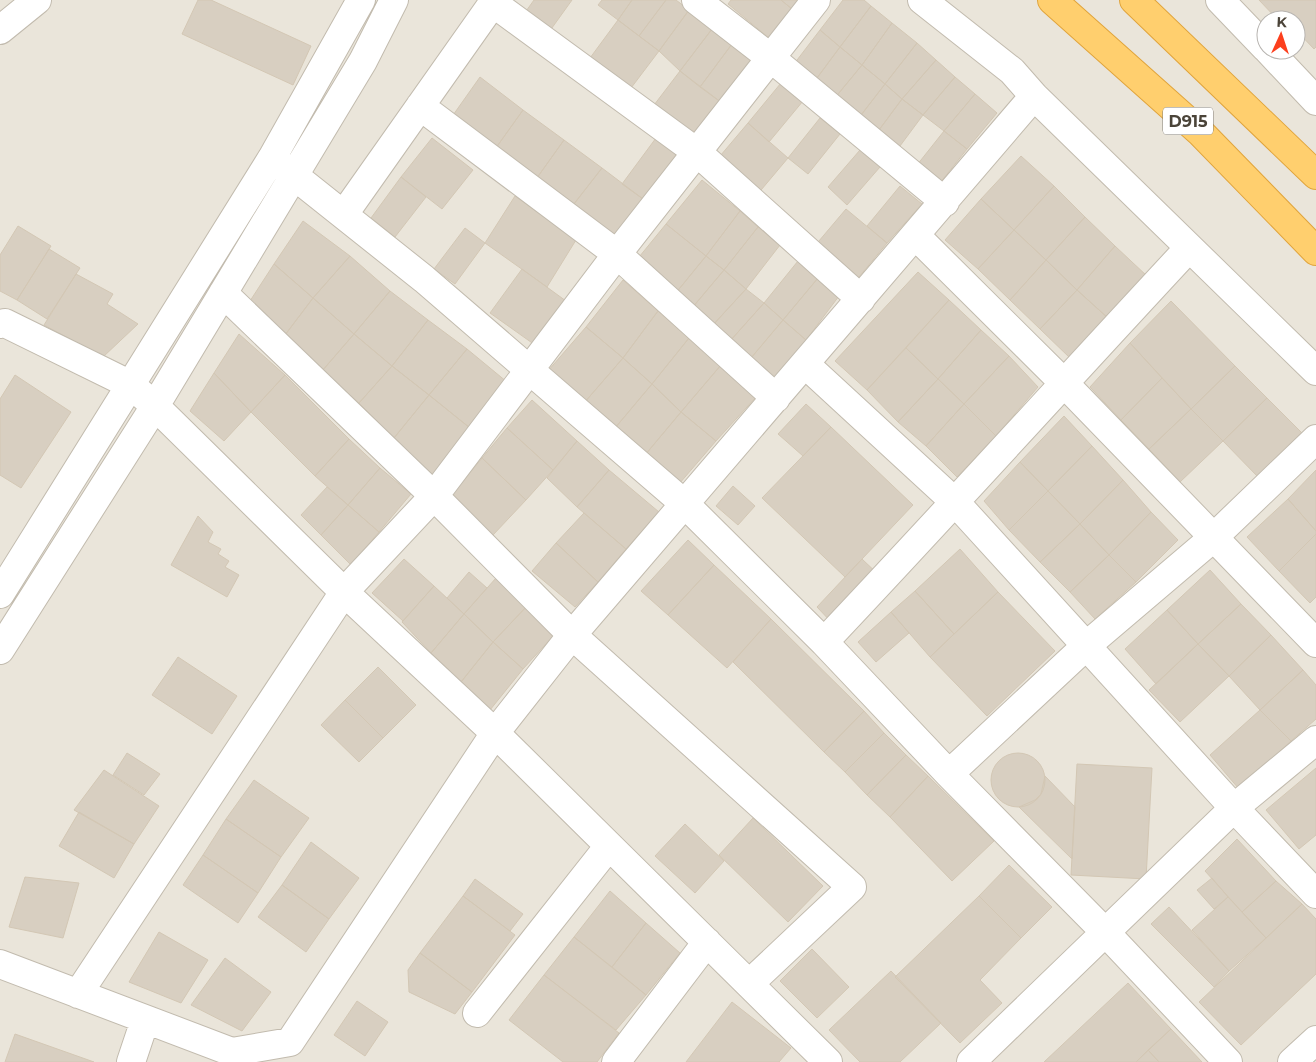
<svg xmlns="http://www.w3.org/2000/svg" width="1316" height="1062" font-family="Montserrat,sans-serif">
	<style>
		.residential { fill: #eae5da; fill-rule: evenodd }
		.building { fill: #d8cfc1; stroke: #d3c7b4 }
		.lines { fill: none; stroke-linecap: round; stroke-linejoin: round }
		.minor-casing { stroke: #c2bbae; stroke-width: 30 }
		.highway-casing { stroke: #e0a43c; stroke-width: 30 }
		.minor { stroke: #fff; stroke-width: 28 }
		.highway { stroke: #ffcf6e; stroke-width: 28 }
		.labels { text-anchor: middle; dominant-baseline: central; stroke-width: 4.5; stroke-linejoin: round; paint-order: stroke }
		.shield { fill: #fff; stroke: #817c74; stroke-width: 1 }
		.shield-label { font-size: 16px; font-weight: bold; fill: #4b4439 }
	</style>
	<rect width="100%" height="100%" fill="#f6f3ec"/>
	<path class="residential" d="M0,0H1316V1062H0ZM1266,20H1296V50H1266Z"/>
	<path class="building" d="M198,0H211L311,46L293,85L182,34Z
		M534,0H572L549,32L524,14Z
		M602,0H632L618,20L598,5Z
		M632,0H666L639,36L618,20Z
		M666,0H676L689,10L659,51L639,36Z
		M731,0H781L792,9L769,38L728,4Z
		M781,0H800L792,9Z
		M843,0H864L871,6L840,47L820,30Z
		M1259,0H1316V47L1314,49L1296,30V20H1278Z
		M871,6L892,23L862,65L840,47Z
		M689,10L712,29L680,71L659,51Z
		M618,20L659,51L631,88L590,58Z
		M892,23L917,43L885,84L862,65Z
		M712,29L732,44L700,87L680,71Z
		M820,30L840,47L814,82L794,64Z
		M917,43L936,60L902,99L885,84Z
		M732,44L753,60L722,103L700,87Z
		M840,47L862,65L834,99L814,82Z
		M936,60L955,77L923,115L902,99Z
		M862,65L885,84L858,119L834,99Z
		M680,71L722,103L693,141L651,109Z
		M480,77L523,110L493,152L451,118Z
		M955,77L975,94L944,131L923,115Z
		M781,83L803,101L769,142L748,123Z
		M885,84L902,99L876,134L858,119Z
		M975,94L997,113L967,149L944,131Z
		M902,99L923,115L897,150L876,134Z
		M523,110L564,140L534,182L493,152Z
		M820,118L840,134L808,174L788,158Z
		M748,123L788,158L756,196L715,162Z
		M944,131L967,149L940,183L917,165Z
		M432,138L473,170L442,209L401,177Z
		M656,138L677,154L643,199L622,184Z
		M564,140L602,168L570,209L534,182Z
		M860,150L880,167L847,205L828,187Z
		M1021,156L1054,186L1014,230L981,199Z
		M602,168L643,199L612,240L570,209Z
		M401,177L426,197L395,237L371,218Z
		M702,180L740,211L706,256L666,224Z
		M900,186L922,204L887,243L867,226Z
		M1054,186L1085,217L1046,260L1014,230Z
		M515,196L576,240L547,287L485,243Z
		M981,199L1014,230L978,269L945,240Z
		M846,209L887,243L854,283L813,248Z
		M740,211L758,227L724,270L706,256Z
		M1085,217L1115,246L1077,290L1046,260Z
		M303,221L350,256L313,298L274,264Z
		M666,224L706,256L675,294L635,262Z
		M18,226L51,246L17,300L0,291V255Z
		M758,227L780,245L746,289L724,270Z
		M465,228L485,243L455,284L434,269Z
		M1014,230L1046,260L1010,300L978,269Z
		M1115,246L1147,276L1109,319L1077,290Z
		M49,249L80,268L47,319L17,300Z
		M350,256L390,291L354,334L313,298Z
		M706,256L724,270L692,308L675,294Z
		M1046,260L1077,290L1040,329L1010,300Z
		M798,261L818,278L783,320L764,303Z
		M274,264L313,298L285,335L250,301Z
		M522,269L566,301L535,345L490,313Z
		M724,270L746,289L712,326L692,308Z
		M918,272L949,300L867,390L835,361Z
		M76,274L113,294L107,304L138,324L103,357L44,325Z
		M818,278L839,296L806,340L783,320Z
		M623,280L658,311L623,358L586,327Z
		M746,289L764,303L730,341L712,326Z
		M1077,290L1109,319L1070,358L1040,329Z
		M390,291L428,320L392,366L354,334Z
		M313,298L354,334L322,371L285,335Z
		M949,300L981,330L938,379L906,348Z
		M1171,301L1235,366L1191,409L1130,343Z
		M764,303L783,320L751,358L730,341Z
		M658,311L689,338L652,384L623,358Z
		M428,320L467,349L429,395L392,366Z
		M783,320L806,340L774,380L751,358Z
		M586,327L623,358L584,403L547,372Z
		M981,330L1009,356L964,404L938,379Z
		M239,334L285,375L251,412L214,373Z
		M354,334L392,366L359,403L322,371Z
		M689,338L721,365L681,412L652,384Z
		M1130,343L1162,378L1121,420L1090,387Z
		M906,348L938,379L898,422L867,390Z
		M467,349L507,382L470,428L429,395Z
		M1009,356L1038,387L996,436L964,404Z
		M623,358L652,384L615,428L584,403Z
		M721,365L757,396L716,441L681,412Z
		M392,366L429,395L394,438L359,403Z
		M1235,366L1267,398L1223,441L1191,409Z
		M214,373L251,412L224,441L190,411Z
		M15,375L71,412L21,488L0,475V399Z
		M285,375L349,439L315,476L251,412Z
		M1162,378L1191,409L1149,449L1121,420Z
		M938,379L964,404L926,446L898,422Z
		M652,384L681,412L645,455L615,428Z
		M429,395L470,428L433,476L394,438Z
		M1267,398L1302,433L1258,477L1223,441Z
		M532,400L577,441L553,470L507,428Z
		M806,404L831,427L803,456L778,434Z
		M964,404L996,436L957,477L926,446Z
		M1191,409L1223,441L1180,482L1149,449Z
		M681,412L716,441L679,484L645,455Z
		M1064,416L1092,446L1048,491L1020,462Z
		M831,427L913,505L845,577L762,498Z
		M507,428L553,470L526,500L482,458Z
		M349,439L380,468L348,505L315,476Z
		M577,441L609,470L577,507L547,478Z
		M1092,446L1123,480L1080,524L1048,491Z
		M482,458L526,500L493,535L451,496Z
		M1020,462L1048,491L1009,530L984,501Z
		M380,468L411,494L379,532L348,505Z
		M609,470L659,512L626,549L577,507Z
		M1316,470V531L1288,499Z
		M1123,480L1151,512L1109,555L1080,524Z
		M733,486L755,506L738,525L716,506Z
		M327,487L348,505L321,535L301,515Z
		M1048,491L1080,524L1040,562L1009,530Z
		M1288,499L1316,531V534L1279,571L1247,537Z
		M348,505L379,532L351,565L321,535Z
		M1151,512L1178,540L1136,582L1109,555Z
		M584,513L626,549L598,582L556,543Z
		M198,516L213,532L208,542L221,549L218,554L229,561L225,567L239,575L227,597L171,565Z
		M1080,524L1109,555L1070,592L1040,562Z
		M1316,534V597L1310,603L1279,571Z
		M688,540L714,565L668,615L641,591Z
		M556,543L598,582L575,607L532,571Z
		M960,549L998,592L954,634L915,591Z
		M1109,555L1136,582L1095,619L1070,592Z
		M404,559L434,586L403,621L372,593Z
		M862,559L881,577L834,625L817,607Z
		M714,565L771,619L727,668L668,615Z
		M1210,570L1241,604L1198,644L1167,610Z
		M469,572L487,588L464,614L447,598Z
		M496,578L527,606L493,642L464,614Z
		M434,586L464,614L431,653L402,622Z
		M915,591L954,634L930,657L891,612Z
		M998,592L1055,651L987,716L930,657Z
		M1241,604L1271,635L1229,676L1198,644Z
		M527,606L556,633L523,669L493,642Z
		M1167,610L1198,644L1156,684L1125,649Z
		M891,612L909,633L876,662L858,642Z
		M464,614L493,642L461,682L431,653Z
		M771,619L864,711L824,752L733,662Z
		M1271,635L1303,670L1260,710L1229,676Z
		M493,642L523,669L490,710L461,682Z
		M1198,644L1229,676L1180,722L1149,690Z
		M178,657L237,696L212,734L152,695Z
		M378,667L416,705L383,738L345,700Z
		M1303,670L1316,685V719L1291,741L1260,710Z
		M345,700L383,738L359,762L321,725Z
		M1260,710L1291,741L1239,789L1210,755Z
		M864,711L884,733L845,772L824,752Z
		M884,733L906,755L867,795L845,772Z
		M991 780a27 27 0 1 1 54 0a27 27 0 1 1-54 0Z
		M127,753L160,774L144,795L113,775Z
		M906,755L928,776L890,817L867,795Z
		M1077,764L1152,768L1146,879L1071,875Z
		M1316,768V835L1299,849L1266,810Z
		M104,770L159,806L134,844L74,810Z
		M928,776L994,841L952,881L890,817Z
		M1045,776L1075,807L1072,859L1019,807L1035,800L1041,794Z
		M254,780L309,818L281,857L226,819Z
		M79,812L134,844L114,878L59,846Z
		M753,818L823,886L788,922L719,855Z
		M226,819L281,857L258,893L203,855Z
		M685,824L724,861L695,893L655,856Z
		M1237,839L1276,881L1242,912L1205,871Z
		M311,842L359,878L329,919L282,885Z
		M203,855L258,893L238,923L183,885Z
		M1009,865L1052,907L1021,938L979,896Z
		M25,877L79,883L63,938L9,927Z
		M1212,878L1228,897L1214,909L1197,890Z
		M475,879L523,914L510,931L463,896Z
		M1276,881L1302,904L1266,938L1242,912Z
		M282,885L329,919L306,952L258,917Z
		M610,891L646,923L612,967L574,937Z
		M463,896L515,935L472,992L420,953Z
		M979,896L1021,938L980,980L1002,1003L960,1043L895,977Z
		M1228,897L1266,938L1229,971L1192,930Z
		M1302,904L1316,919V974L1241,1045L1199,1002Z
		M1169,907L1229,971L1214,987L1151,924Z
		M646,923L680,953L646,995L612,967Z
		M159,932L208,960L181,1003L129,982Z
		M574,937L646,995L616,1030L544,975Z
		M812,949L849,987L817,1018L780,981Z
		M420,953L472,992L455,1014L409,992L408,970Z
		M225,958L271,992L242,1031L191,1005Z
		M891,971L941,1023L900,1062H860L829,1030Z
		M544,975L619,1033L597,1062H563L509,1020Z
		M1128,983L1171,1029L1136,1062H1044Z
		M357,1001L388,1022L365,1056L334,1035Z
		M732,1002L791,1048L779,1062H686Z
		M1171,1029L1202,1062H1159L1148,1050Z
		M15,1034L94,1062H5Z
		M1148,1050L1159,1062H1136Z"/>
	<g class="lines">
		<g class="minor-casing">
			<path id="minor" d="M696,0L772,59L945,202
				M922,0L1012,71L1034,96L1316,371
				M1220,0L1266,48
				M493,3L698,153L861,299
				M0,30L37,0
				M1268,50L1316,101
				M420,106L617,254L776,398
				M272,158L424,279L686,505L824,642L949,774L1106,933L1228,1062
				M344,214L495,0
				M915,235L1063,382L1316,643
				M223,293L434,496L572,635L852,887L749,984
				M0,324L5,323L131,385L155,406L344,592L495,733L828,1062
				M805,364L956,503L1234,808L1316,894
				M0,594L272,158L361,0
				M824,642C947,512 1067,379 1189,248
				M0,650L155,406L363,61L394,0
				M949,774L1086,646L1213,538L1316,439
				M0,964L232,1052L290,1042L495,733L572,635L1034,96
				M78,994L344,592L434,496L617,254L816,0
				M477,1013L609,846
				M131,1062L145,1020
				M616,1062L707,942
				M971,1062L1234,808L1316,740
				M1292,1062L1316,1040"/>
		</g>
		<g class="highway-casing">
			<path id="highway" d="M1052,0L1200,132L1316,251
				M1134,0L1316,175"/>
		</g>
		<use href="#minor" class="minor"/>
		<use href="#highway" class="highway"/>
	</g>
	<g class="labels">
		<rect class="shield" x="1163" y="107.5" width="50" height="27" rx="4"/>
		<g class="shield-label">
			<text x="1188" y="121">D915</text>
		</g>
	</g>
	<g transform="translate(1281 35) rotate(3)"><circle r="24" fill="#ffffff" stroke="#b7b4b0"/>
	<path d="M0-4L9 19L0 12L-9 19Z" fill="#fc3f1d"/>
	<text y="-8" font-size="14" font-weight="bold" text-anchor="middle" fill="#4b4439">K</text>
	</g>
</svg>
